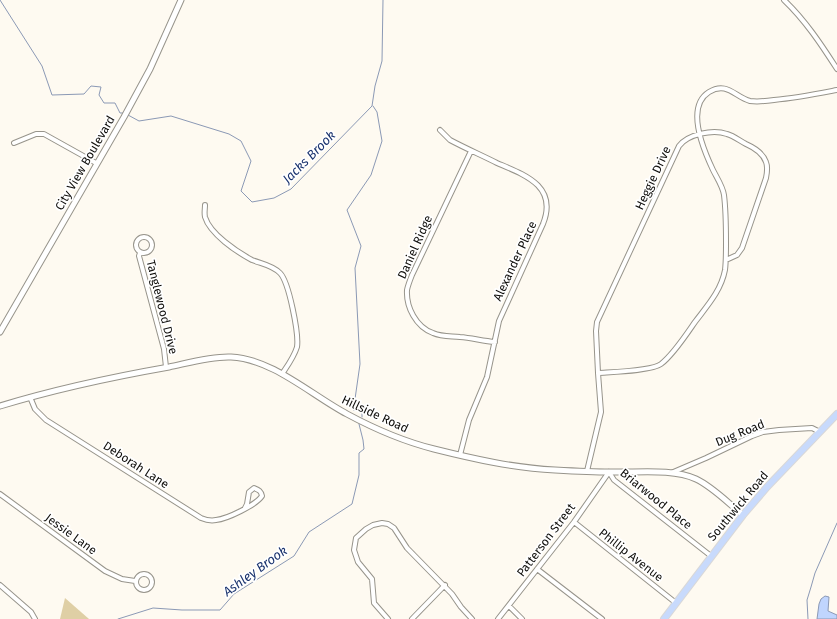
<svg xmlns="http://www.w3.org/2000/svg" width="837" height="619" font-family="'Fira Sans',sans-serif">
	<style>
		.green { fill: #dfcfa5 }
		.water { fill: #c0d5fe; stroke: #8b99b5 }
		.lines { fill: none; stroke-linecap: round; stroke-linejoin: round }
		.stream { stroke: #8b99b5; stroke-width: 1 }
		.minor-casing { stroke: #97948b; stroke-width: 6 }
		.tertiary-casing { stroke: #97948b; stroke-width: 7 }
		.trunk-casing { stroke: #d9d8d8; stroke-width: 8 }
		.minor { stroke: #fff; stroke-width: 4 }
		.tertiary { stroke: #fff; stroke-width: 5 }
		.trunk { stroke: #c8dafc; stroke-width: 6 }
		.labels { text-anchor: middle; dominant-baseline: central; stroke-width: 3.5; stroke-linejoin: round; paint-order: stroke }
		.street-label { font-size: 12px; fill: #0f0e0b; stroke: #fff }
		.water-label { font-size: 13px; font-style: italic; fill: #1a336e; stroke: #fff }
	</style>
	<rect width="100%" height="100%" fill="#fefaf1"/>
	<path class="green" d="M65,598L89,619H60Z"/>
	<path class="water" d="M825,596L829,597L828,611L837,615V619H817L819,604L821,599Z"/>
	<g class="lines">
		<path class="stream" d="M0,0L42,66L52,95L84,94L91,86L101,87L99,95L104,103H115L120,113H123
			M128,115L139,121L171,116L229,134L241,141L251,161L241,191L252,202L274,198L291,189L372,106L375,86L382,61L383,0
			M362,417V409L353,410L348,405L355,399L360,364L355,268L361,246L347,210L371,175L382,141L377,112L373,106
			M118,619L153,608L182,610H220L234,594L294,556L309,532L352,504L359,475V453L364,449L363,440L359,424
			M808,619L807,600L811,587L815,573L837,523"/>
		<g class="minor-casing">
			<path id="minor" d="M784,0C805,20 821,44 837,69
				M440,130L450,140C465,148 481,155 497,163C525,175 558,186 543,224L499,321L487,377L469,420L460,455
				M14,143L36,134H44L96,163
				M471,151L412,275C410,280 408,285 407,290C406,307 416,327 433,333C442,337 451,336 460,337C472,338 483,341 495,342
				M205,205C205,209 204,213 205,217C210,234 237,252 252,260C262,264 272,265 280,273C289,282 299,334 297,347C294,357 288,365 282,374
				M136 245a8 8 0 1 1 16 0a8 8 0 1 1-16 0Z
				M140,253L139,256L164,349L166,367
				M598,373L596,331L597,322L679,146C688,134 713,129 727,134C734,136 740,141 746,144C755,148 763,153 766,162C768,167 767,173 766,178L742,248L737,255L726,260
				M30,397L35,409L46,420L201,518C206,520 211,521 216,520C227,519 256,505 262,496C261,491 259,490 254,488L249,492L247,504L245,508
				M587,471L601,412L598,373C611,372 652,371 661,364C673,355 686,335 695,322C707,306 721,291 725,270C726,262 726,252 726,243C726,227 726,211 724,195C723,187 717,178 713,170C704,151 685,107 709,92C727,81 735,97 750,101C758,102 767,101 774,100C796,98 816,94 837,90
				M671,473L706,458L752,436L763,432L779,430L812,428L820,432
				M0,494L105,571L122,579L135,581
				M574,522L676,603
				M537,569L602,619
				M136 582a8 8 0 1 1 16 0a8 8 0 1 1-16 0Z
				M0,585L31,612L35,619
				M509,606L522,619
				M388,619L374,603L372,579L358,562L354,550L356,538L366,529L373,525L382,523L388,524L394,528L407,548L452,594L461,607L472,619
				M412,619L445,585
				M498,619L574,522L609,472L614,480L711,556"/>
		</g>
		<g class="tertiary-casing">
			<path id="tertiary" d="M0,332L124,117L150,69L181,0
				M0,406C56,389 112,377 169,367C188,363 212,356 231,357C273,359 311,395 347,414C373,428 406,442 434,449C474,459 514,468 555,470C573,471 591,472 610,472C636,473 672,468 696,479C713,487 728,503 743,515"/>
		</g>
		<g class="trunk-casing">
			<path id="trunk" d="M664,619L743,515L767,487L837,414"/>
		</g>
		<use href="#minor" class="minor"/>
		<use href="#tertiary" class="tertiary"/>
		<use href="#trunk" class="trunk"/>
	</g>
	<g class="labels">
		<g class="street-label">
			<text transform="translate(85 163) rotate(-60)">City View Boulevard</text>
			<text transform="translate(653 178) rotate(-65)">Heggie Drive</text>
			<text transform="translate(415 247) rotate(-66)">Daniel Ridge</text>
			<text transform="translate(515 261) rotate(-65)">Alexander Place</text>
			<text transform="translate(162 307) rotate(76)">Tanglewood Drive</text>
			<text transform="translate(375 414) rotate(25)">Hillside Road</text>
			<text transform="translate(740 433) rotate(-22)">Dug Road</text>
			<text transform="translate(136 465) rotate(33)">Deborah Lane</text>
			<text transform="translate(656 499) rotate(39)">Briarwood Place</text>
			<text transform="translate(738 506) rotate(-50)">Southwick Road</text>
			<text transform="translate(71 534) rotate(36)">Jessie Lane</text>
			<text transform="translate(546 540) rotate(-53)">Patterson Street</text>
			<text transform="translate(631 555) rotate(38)">Phillip Avenue</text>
		</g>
		<g class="water-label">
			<text transform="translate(309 157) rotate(-45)">Jacks Brook</text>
			<text transform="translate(255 571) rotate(-36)">Ashley Brook</text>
		</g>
	</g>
</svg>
